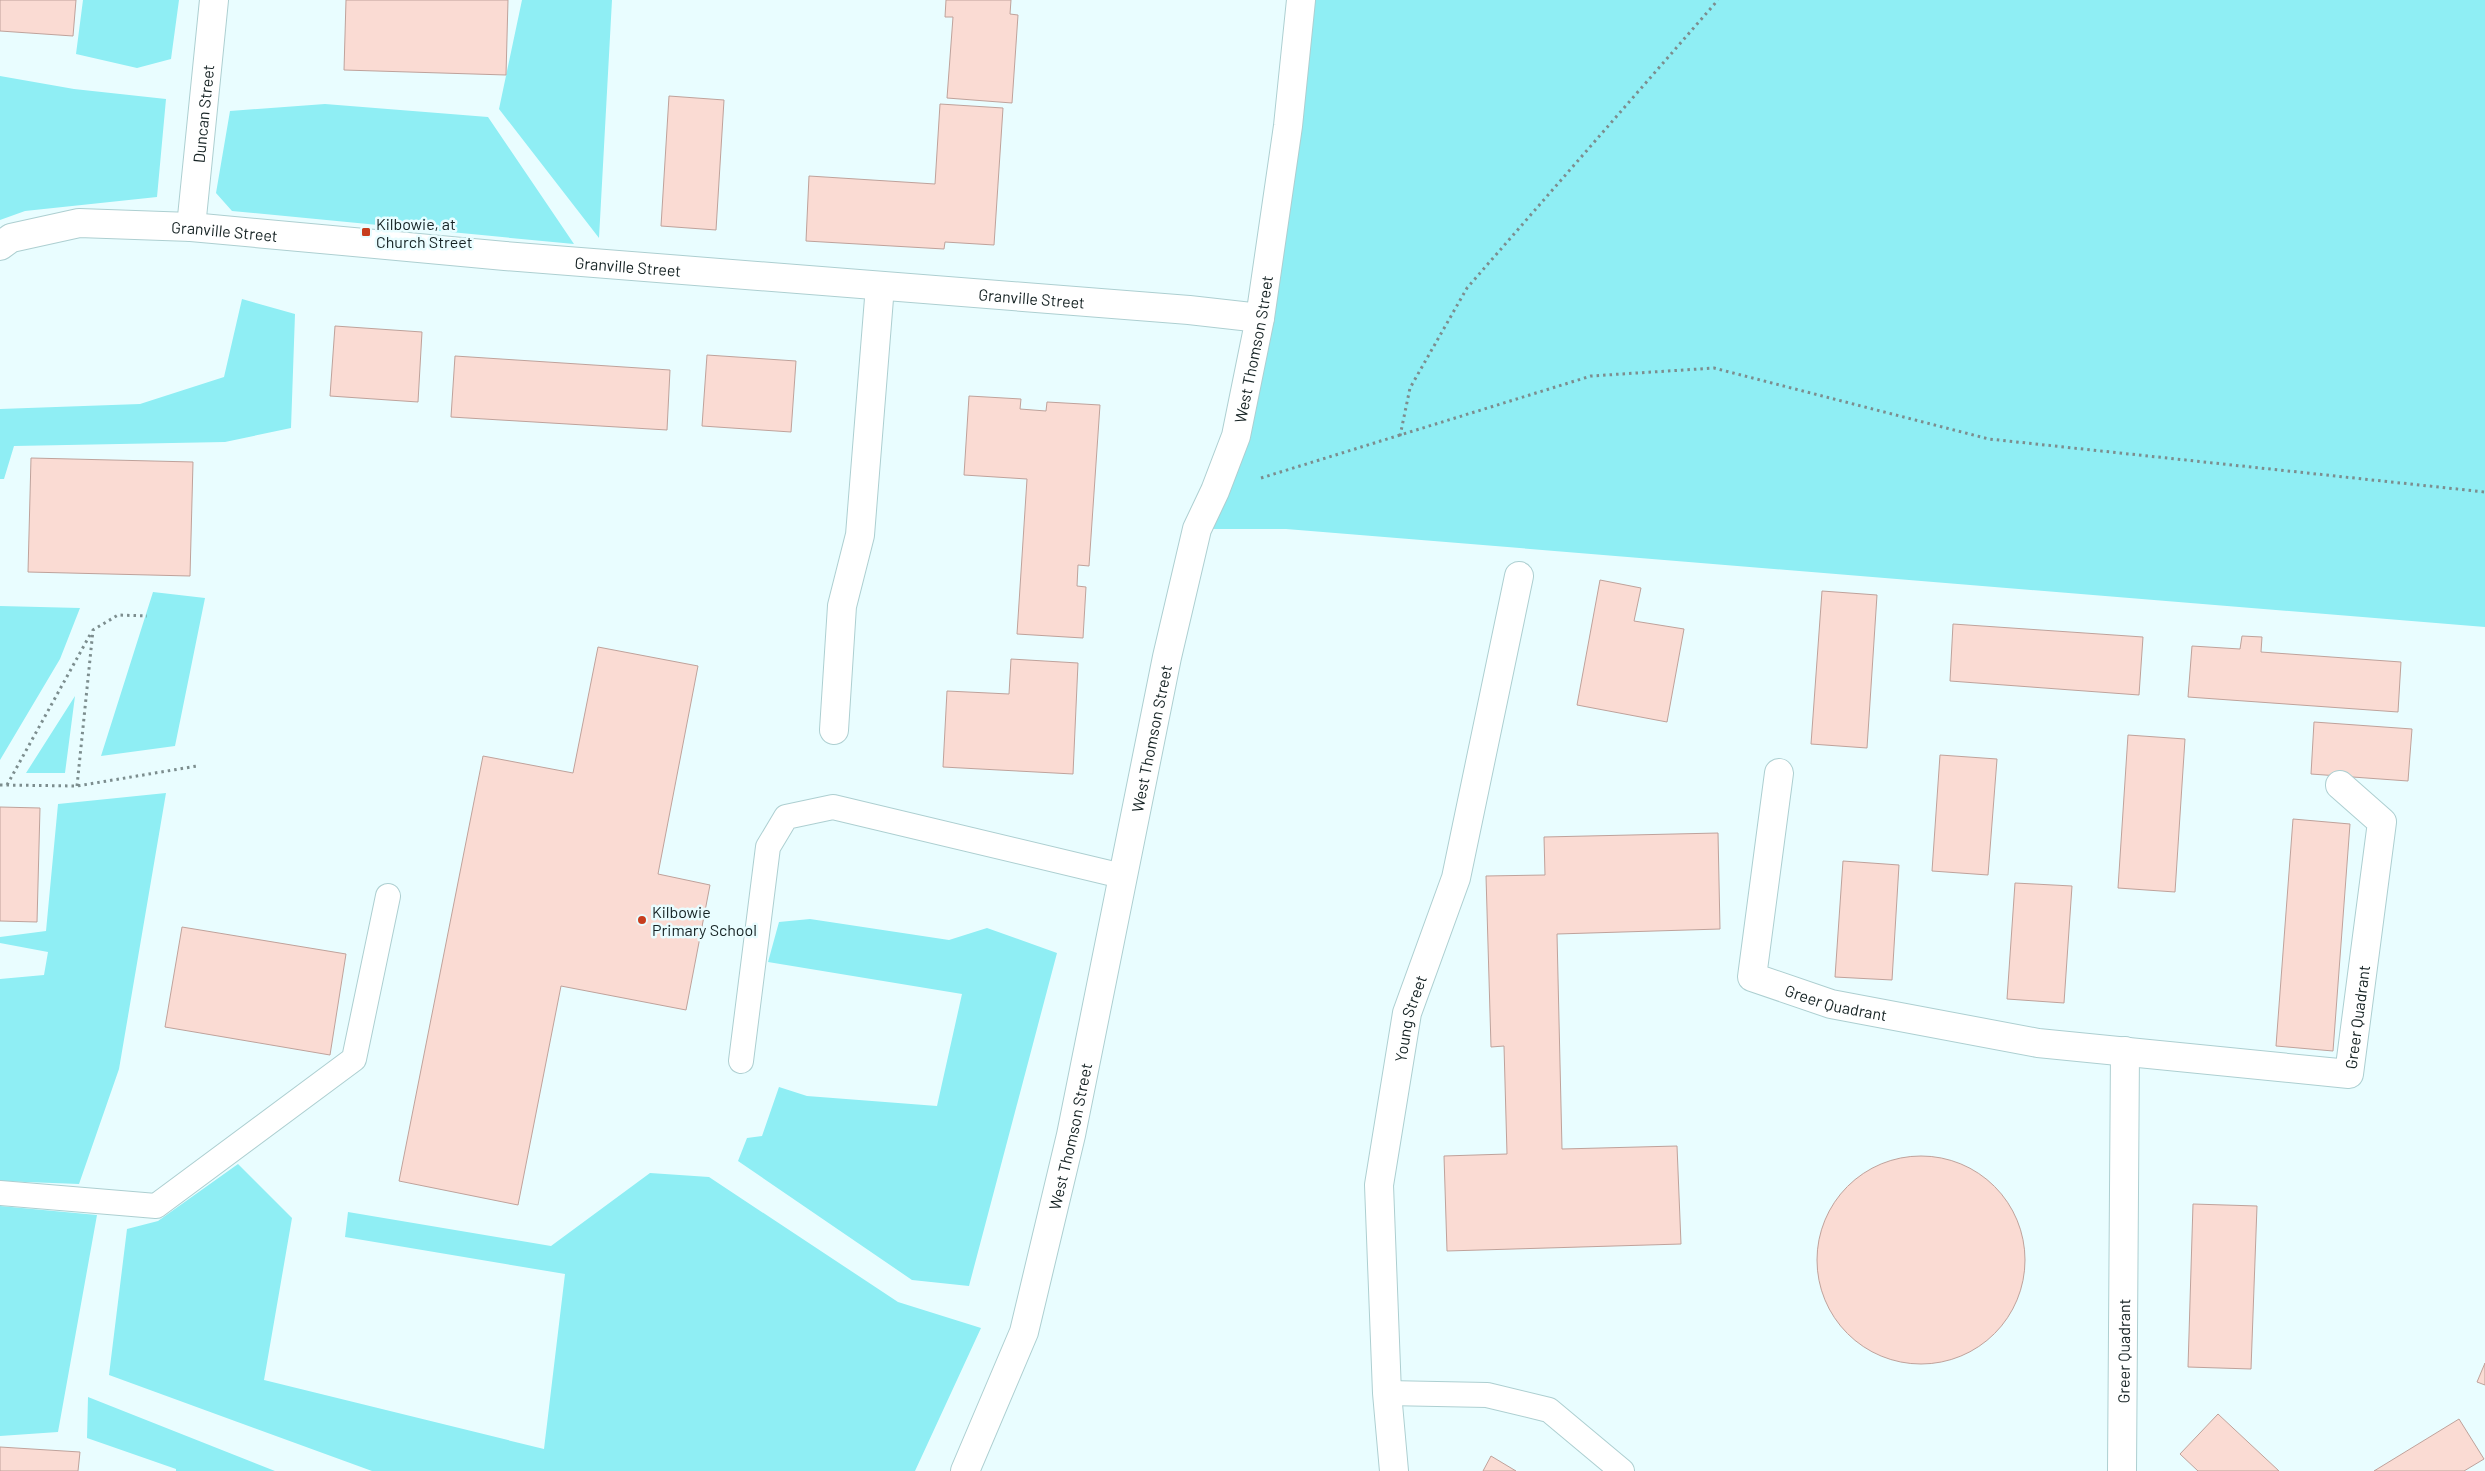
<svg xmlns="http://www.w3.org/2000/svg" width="2485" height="1471" font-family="Barlow,sans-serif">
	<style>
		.green { fill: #8feef4 }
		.building { fill: #fadbd3; stroke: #bfa29b }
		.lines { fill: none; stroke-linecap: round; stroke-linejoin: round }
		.service-casing { stroke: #adcfd1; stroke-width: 26 }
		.minor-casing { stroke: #adcfd1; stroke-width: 30 }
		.path { stroke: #7c8d8e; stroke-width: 3; stroke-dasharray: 2.5 4; stroke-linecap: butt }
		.service { stroke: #fff; stroke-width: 24 }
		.minor { stroke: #fff; stroke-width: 28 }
		.poi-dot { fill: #c73d1d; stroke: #e9fdff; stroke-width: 2 }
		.labels { text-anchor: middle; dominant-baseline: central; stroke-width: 5; stroke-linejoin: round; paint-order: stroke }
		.street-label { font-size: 16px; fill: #152223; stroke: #e9fdff }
		.poi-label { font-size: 16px; fill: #152223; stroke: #e9fdff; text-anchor: start }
	</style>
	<rect width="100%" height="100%" fill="#e9fdff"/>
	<path class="green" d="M83,0H179L171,59L137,68L76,54Z
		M522,0H612L599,238L499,109Z
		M1301,0H2485V627L1286,529H1197L1236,436Z
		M0,76L74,89L166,99L157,197L25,211L0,220Z
		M325,104L488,117L574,244L232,211L216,193L230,111Z
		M242,299L295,314L291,428L225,442L14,446L4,479H0V409L140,404L224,377Z
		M153,592L205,598L175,746L101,756Z
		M0,606L80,608L60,659L0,760Z
		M75,696L65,773H26Z
		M166,793L119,1069L79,1184L0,1181V979L44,975L48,952L0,943V937L46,931L58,804Z
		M810,919L949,940L987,928L1057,953L969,1286L912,1280L738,1161L747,1138L762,1136L779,1087L807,1096L937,1106L962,994L768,962L779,922Z
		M238,1164L292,1218L264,1380L544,1449L565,1274L345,1237L348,1212L551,1246L650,1173L709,1177L898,1302L981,1328L915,1471H372L109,1375L127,1229L158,1221Z
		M0,1206L97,1215L58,1432L0,1436Z
		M88,1397L275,1471H176V1469L87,1438Z"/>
	<path class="building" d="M0,0H76L73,36L0,31Z
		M346,0H508L506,75L344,70Z
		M946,0H1011L1010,14L1018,15L1012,103L947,98L953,17H945Z
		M669,96L724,100L716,230L661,226Z
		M940,104L1003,108L994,245L945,242L944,249L806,241L809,176L935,184Z
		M335,326L422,332L418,402L330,396Z
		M707,355L796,361L791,432L702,426Z
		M455,356L670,370L667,430L451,417Z
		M969,396L1021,399L1020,409L1046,411L1047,402L1100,405L1089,566L1078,565L1077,586L1086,587L1083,638L1017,634L1027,479L964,475Z
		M31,458L193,462L190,576L28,572Z
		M1600,580L1641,588L1634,621L1684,629L1667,722L1577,705Z
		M1822,591L1877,595L1867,748L1811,744Z
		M1953,624L2143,637L2139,695L1950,681Z
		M2242,636L2262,637L2261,652L2401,662L2398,712L2188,697L2192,646L2240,649Z
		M598,647L698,666L658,874L710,885L686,1010L561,986L518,1205L399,1181L483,756L573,773Z
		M1011,659L1078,663L1073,774L943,767L947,691L1009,694Z
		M2314,722L2412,729L2408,781L2311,774Z
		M2128,735L2185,739L2175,892L2118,888Z
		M1940,755L1997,759L1988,875L1932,871Z
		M0,807L40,808L37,922L0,921Z
		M2293,819L2350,824L2333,1051L2276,1046Z
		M1718,833L1720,929L1557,934L1562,1149L1677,1146L1681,1244L1447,1251L1444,1156L1507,1154L1504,1046L1491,1047L1486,876L1545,875L1544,837Z
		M1843,861L1899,865L1892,980L1835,977Z
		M2015,883L2072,886L2064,1003L2007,999Z
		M182,927L346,954L330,1055L165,1027Z
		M1817 1260a104 104 0 1 1 208 0a104 104 0 1 1-208 0Z
		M2193,1204L2257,1206L2251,1369L2188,1367Z
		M2485,1363V1385L2477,1382Z
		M2218,1414L2279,1471H2198L2180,1454Z
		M2459,1419L2484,1459L2464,1471H2374Z
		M0,1447L80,1452L78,1471H0Z
		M1491,1456L1516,1471H1483Z"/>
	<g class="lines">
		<g class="service-casing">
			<path id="service" d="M741,1061L768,847L786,817L833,807L1122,876
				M0,1193L156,1206L354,1059L388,896
				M1387,1393L1487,1395L1549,1410L1622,1471"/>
		</g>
		<g class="minor-casing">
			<g id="minor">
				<path id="s1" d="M191,227L214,0"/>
				<path id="s2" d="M0,246L11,238L79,223L191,227L505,256L1189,310L1260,318"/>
				<path d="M834,730L842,606L860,535L880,286"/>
				<path id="s3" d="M1779,773L1752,977L1831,1004L2038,1043L2349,1074L2382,822L2340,785"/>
				<path id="s4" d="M965,1471L1024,1332L1071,1135L1167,657L1197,529L1215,491L1236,436L1260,318L1288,126L1301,0"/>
				<path id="s5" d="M1394,1471L1387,1393L1379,1185L1407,1013L1456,878L1519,576"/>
				<path id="s6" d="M2122,1471L2125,1051"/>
			</g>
		</g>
		<path class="path" d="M1400,436L1410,388L1467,288L1718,0
			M1261,478L1591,376L1714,368L1989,439L2485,492
			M0,785L77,786L197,766
			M7,785L91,633
			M77,786L93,630L118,615L147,616"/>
		<use href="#service" class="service"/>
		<use href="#minor" class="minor"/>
	</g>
	<g class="poi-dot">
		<rect x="361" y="227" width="10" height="10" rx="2.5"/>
		<circle cx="642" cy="920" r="5"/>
	</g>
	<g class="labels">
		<g class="street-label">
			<text stroke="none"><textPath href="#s1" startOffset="114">Duncan Street</textPath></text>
			<text stroke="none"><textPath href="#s2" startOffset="229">Granville Street</textPath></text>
			<text stroke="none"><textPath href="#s2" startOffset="634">Granville Street</textPath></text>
			<text stroke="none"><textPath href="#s2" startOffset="1039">Granville Street</textPath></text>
			<text stroke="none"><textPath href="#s4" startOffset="1162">West Thomson Street</textPath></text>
			<text stroke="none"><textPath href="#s4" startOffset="758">West Thomson Street</textPath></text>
			<text stroke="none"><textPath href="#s3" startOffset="294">Greer Quadrant</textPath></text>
			<text stroke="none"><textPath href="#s3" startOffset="870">Greer Quadrant</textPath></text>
			<text stroke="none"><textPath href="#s5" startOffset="456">Young Street</textPath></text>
			<text stroke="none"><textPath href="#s4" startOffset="352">West Thomson Street</textPath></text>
			<text stroke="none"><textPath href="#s6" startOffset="120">Greer Quadrant</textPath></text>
		</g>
		<g class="poi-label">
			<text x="376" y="223">Kilbowie, at<tspan x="376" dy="18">Church Street</tspan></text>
			<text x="652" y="911">Kilbowie<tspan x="652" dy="18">Primary School</tspan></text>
		</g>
	</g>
</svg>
